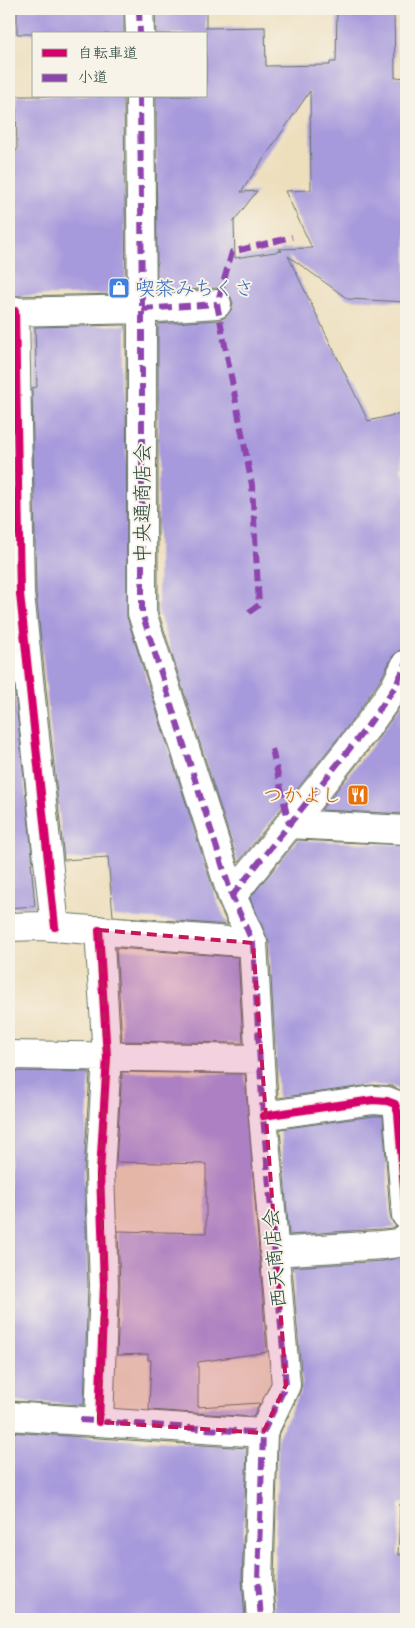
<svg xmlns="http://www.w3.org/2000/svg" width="415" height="1628" font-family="Caveat,'Klee One',sans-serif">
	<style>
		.building { fill: #a79adc; fill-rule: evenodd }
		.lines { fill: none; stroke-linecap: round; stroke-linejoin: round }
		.minor-casing { stroke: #677564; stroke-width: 30 }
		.minor { stroke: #fff; stroke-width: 28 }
		.quiet { stroke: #8e44ad; stroke-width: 6; stroke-dasharray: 12 6; stroke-linecap: butt }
		.cycleway-casing { stroke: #f7f3e8; stroke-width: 11 }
		.cycleway { stroke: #d6006c; stroke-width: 8 }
		.marked { fill: #c2185b; fill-opacity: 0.2; stroke: #c2185b; stroke-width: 4; stroke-dasharray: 10 6; stroke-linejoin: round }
		.labels { text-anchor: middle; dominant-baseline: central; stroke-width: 4; stroke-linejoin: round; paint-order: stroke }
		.shop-label { font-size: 20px; fill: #366cbe; stroke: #f7f3e8; text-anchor: start }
		.street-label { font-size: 20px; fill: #1f3d34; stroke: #f7f3e8 }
		.food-label { font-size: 20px; fill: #c56008; stroke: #f7f3e8; text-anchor: end }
	</style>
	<rect width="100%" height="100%" fill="#f7f3e8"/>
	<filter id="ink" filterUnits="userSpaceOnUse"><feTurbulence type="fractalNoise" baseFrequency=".02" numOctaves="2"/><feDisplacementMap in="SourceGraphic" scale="10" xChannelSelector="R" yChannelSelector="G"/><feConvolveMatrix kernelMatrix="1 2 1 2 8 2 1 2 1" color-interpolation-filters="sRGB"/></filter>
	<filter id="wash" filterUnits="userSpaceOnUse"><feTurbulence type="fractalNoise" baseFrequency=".0096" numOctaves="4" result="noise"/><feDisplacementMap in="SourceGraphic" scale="20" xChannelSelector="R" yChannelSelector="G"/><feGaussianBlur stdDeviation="1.12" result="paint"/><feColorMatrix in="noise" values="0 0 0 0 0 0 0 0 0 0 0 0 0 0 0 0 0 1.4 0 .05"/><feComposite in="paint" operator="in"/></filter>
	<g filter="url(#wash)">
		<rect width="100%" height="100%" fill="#eddebc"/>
		<g id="blocks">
			<path class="building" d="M17,9H124V34H17Z
				M155,9H206V28L265,27L266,66L330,65V62H336L337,9H394L395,78L406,77V302L348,299L288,256L368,421L403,413L402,471L406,478V649L398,651L392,657L381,679L354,718L238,863L158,611V324L219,320L226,317L231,310L233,303L230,295L223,290L216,288L157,292L156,96H206V34H156ZM310,91L311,190L285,191L312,248L278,249L282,251L235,258L234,221L257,191L241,192Z
				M16,96H124L126,294L9,296V152L17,151Z
				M126,325L127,617L217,901L228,925L113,916L108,857L64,860L36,593L32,388L37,387L35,327Z
				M9,636L33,863H31L35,906L9,908Z
				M406,698V814L321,810L379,737Z
				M297,840L406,845V1093L392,1086L371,1085L278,1098L269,942L250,898Z
				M116,948L238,957L243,1043L122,1041Z
				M9,1071L90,1072L84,1171L88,1285L84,1405L9,1401Z
				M122,1072L245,1074L267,1352L198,1362V1407L260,1403L253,1417L149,1410L151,1360H148V1354L117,1355L120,1286L118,1231L206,1233V1164L116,1162Z
				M374,1116H383L390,1216L393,1223L396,1226L393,1228L381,1229L289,1235L280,1129Z
				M406,1256V1503L400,1504L398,1555L406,1554V1619H276L274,1580L278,1437L300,1392L302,1384L292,1267L383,1261Z
				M9,1432L247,1448L242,1579L245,1619H9Z"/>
		</g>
	</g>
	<g filter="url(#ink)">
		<use href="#blocks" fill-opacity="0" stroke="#677564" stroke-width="1"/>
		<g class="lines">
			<g class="minor-casing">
				<path id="minor" d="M139,9L140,34
					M140,96L142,309V613L232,896L253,943L263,1116L286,1385L263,1433L258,1580L261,1619
					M15,311L20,594L55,927
					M9,312L142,309L217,304
					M289,824L406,830
					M232,896L367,727L395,687L406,664
					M9,927L41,926L253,943
					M99,930L107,1057L100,1172L104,1285L99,1422
					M9,1055L259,1059
					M263,1116L373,1100L387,1101L395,1104L398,1113L406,1215
					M274,1252L382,1245L398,1243L406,1238
					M9,1416L263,1433"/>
			</g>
			<use href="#minor" class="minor"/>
			<path class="quiet" d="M139,9L140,34
				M140,96L142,309V613L232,896L253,943L263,1116L286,1385L263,1433L258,1580L261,1619
				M142,309L217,304
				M249,612L259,605L252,485L217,304L232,252L292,237
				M272,749L289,824
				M232,896L367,727L395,687L406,664
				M80,1420L263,1433"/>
			<g class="cycleway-casing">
				<path id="cycleway" d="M15,311L20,594L55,927
					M99,930L107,1057L100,1172L104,1285L99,1422
					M263,1116L373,1100L387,1101L395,1104L398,1113L406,1215"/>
			</g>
			<use href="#cycleway" class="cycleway"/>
		</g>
	</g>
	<path class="marked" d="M99,930L253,943L286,1385L263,1433L99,1422L104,1285L100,1172L107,1057Z"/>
	<defs>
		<g id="shop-square" transform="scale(1.125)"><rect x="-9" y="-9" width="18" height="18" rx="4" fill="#3f7fe0" stroke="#f7f3e8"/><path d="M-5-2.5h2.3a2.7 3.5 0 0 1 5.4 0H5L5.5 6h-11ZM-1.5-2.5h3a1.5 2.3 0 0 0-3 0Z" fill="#fff"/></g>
		<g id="restaurant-square" transform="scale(1.125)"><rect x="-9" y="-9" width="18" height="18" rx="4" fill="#e8710a" stroke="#f7f3e8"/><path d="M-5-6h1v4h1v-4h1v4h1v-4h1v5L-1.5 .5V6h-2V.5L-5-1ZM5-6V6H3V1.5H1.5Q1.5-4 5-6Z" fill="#fff"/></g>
	</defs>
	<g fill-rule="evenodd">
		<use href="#shop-square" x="119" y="288"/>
		<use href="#restaurant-square" x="358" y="795"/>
	</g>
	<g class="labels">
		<g class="shop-label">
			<text x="135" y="288">喫茶みちくさ</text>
		</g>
		<g class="street-label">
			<text transform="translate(142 503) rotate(-90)">中央通商店会</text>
			<text transform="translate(275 1258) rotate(-95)">西天商店会</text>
		</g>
		<g class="food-label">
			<text x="342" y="795">つかよし</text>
		</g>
	</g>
	<rect width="415" height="1628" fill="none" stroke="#f7f3e8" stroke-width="30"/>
	<rect x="32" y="32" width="175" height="65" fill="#f7f3e8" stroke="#a1aaa0"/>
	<rect x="42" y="49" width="25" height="8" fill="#d6006c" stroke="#a1aaa0"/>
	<text x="78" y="58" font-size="15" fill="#1f3d34">自転車道</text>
	<rect x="42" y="74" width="25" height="8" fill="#8e44ad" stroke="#a1aaa0"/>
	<text x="78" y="82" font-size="15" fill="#1f3d34">小道</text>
</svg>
